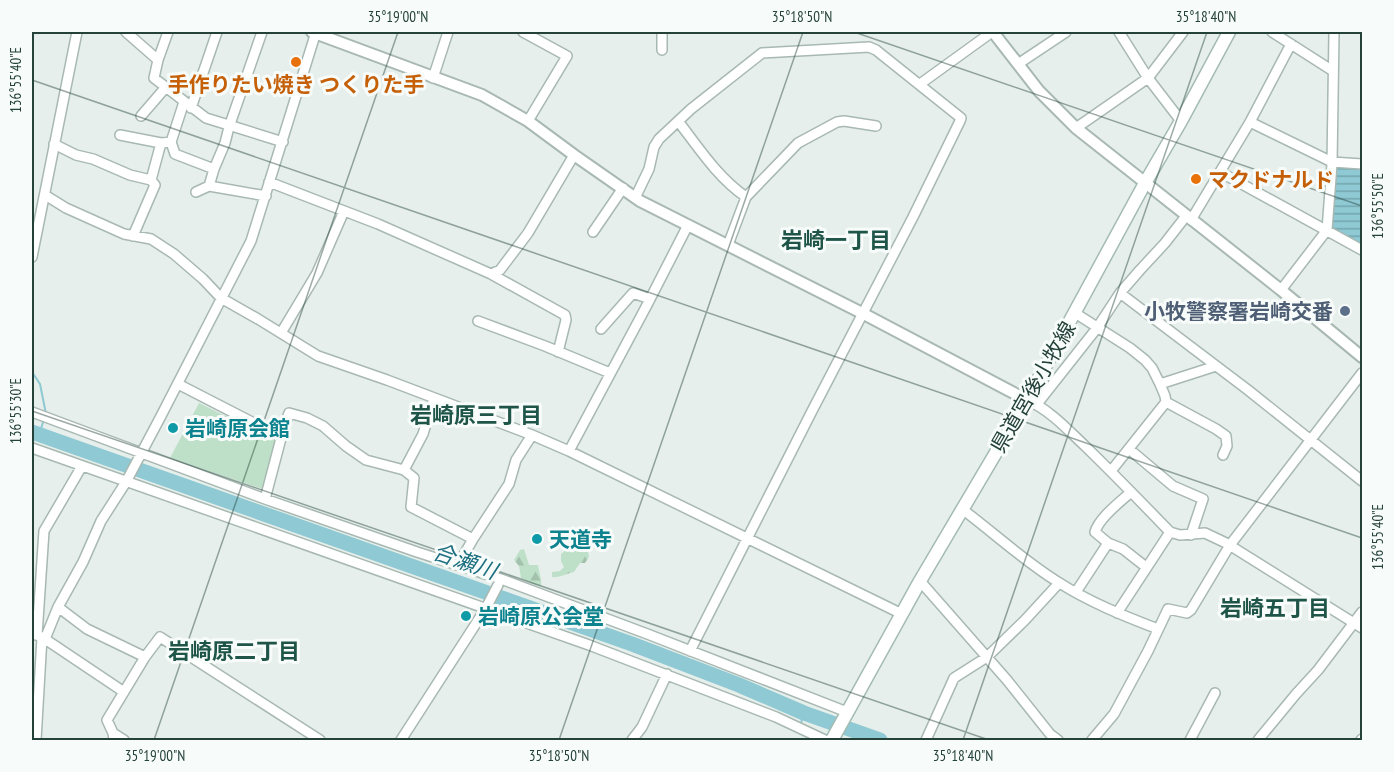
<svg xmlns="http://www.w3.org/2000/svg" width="1394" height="772" font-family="'PT Sans Narrow','Noto Sans JP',sans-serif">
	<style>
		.forest { fill: url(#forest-firs) }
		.park { fill: #bfe0c8 }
		.water { fill: url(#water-rules) }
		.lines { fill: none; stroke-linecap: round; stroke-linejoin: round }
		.stream { stroke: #8ec9d4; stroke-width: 2 }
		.river { stroke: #8ec9d4; stroke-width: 15 }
		.minor-casing { stroke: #a8b8b2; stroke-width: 12 }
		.tertiary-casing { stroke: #a8b8b2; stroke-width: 14 }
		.secondary-casing { stroke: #a4bbb3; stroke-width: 15 }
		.minor { stroke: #fff; stroke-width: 9 }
		.tertiary { stroke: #fff; stroke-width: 10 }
		.secondary { stroke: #fff; stroke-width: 12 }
		.ticks { fill: none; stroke: #24423a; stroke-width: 1.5; stroke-opacity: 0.45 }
		.food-dot { fill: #e8710a; stroke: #f7fbf9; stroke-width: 2 }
		.service-dot { fill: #5c6f8a; stroke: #f7fbf9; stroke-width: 2 }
		.culture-dot { fill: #0f9aa8; stroke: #f7fbf9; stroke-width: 2 }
		.labels { text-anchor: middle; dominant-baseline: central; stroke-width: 6; stroke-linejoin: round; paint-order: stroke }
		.food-label { font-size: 21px; font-weight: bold; fill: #c56008; stroke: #f7fbf9 }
		.service-label { font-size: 21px; font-weight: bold; fill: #4e5e75; stroke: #f7fbf9; text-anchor: end }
		.street-label { font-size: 21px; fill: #24423a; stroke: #f7fbf9 }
		.culture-label { font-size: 21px; font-weight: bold; fill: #0d838f; stroke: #f7fbf9; text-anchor: start }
		.neighbourhood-label { font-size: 22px; font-weight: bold; fill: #1f5548; stroke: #f7fbf9 }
		.water-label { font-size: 22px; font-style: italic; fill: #1c6f80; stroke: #f7fbf9 }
		.neatline { fill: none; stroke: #24423a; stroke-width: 2 }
		.ticks-label { font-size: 15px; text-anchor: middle; fill: #24423a }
	</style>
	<defs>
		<pattern id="forest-firs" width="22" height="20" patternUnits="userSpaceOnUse" patternTransform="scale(1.5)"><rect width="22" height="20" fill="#bfe0c8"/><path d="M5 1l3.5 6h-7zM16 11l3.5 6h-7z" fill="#a4c1ad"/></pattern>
		<pattern id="water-rules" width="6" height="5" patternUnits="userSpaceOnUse" patternTransform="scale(1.5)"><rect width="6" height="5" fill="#8ec9d4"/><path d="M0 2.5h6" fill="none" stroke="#74a5ad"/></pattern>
	</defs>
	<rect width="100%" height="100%" fill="#e6efeb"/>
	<path class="forest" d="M581,548L588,552L589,557L585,563H580L574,572C565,574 560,578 552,577V572L560,571L564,567L561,561V554L567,549L573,552Z
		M524,549L529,565H538C539,572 542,579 541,586L533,584L521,578L519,566L514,560L520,550Z"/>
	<path class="park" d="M199,403L276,441L263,489L170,458Z"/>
	<path class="water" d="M1332,164L1362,167V247L1329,227Z"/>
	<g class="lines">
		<path class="stream" d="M32,372L40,384L46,414
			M39,435L44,419
			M801,723L804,713"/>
		<path class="river" d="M32,432L632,644L739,685L804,713L880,740"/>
		<g class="minor-casing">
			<path id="minor" d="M126,32L158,60L154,78L206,118L283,142
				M523,32L567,56L528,121
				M662,32V50
				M1119,32L1148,78L1181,121
				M1272,32L1333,71
				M158,60L168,32
				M1018,64L1066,32
				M433,78L448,32
				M920,84L992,32
				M184,102L171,142L175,154L214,169
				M191,108L217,32
				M141,116L166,87
				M678,121C698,147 718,178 746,197
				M1250,122L1332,162L1362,164
				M1076,128L1148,78L1183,32
				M120,135L161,143
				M54,144L76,155L93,159L130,175L151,180
				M1220,172L1362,250
				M269,182L378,224L491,274L500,270L528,233L574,155
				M209,186L266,196
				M196,192L209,186L214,169L225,143L229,127L262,32
				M45,195L66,208L124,234L151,239L174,254L203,279L221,298L258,319L318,356L387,380L532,435L569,451L902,614
				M635,198L649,169L654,147L659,139L691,109L762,53L869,47L876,50L961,118L960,121L913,217L812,411L690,651
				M1191,220L1250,122L1291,44
				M593,232L623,188
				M133,236L155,185L151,180L161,143L171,142
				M728,245L746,197L798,143L837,122L844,121L876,126
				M32,257L77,32
				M491,274L565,315L566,320L558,352
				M1281,290L1327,230L1332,164L1334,32
				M1120,293L1248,390L1362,481
				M1075,313L1130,348L1145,360L1152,368L1160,384L1165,396L1166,402L1111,471
				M478,321L545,346L610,373
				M601,329L633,293L650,299
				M281,333L317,273L344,211
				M178,384L281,437
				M1160,384L1216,366
				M1027,400C1050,410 1067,429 1085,446C1114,474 1142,503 1170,532L1180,535L1205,533L1226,543L1362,628
				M1166,402L1216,429L1226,436L1227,446L1223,455
				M1037,404L1097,328L1120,293L1140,270L1165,243L1186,216
				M32,412L265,499L417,552L501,579L650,635L847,712
				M32,448L589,645L776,717L825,740
				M1129,449L1173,486L1203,499L1191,535
				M569,451L647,305L688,225
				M404,470L423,434L434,398
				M1131,492C1120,502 1099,518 1095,532L1108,543L1123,549L1146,567
				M265,499L284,427L289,413L307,418L323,426L346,446L366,460L404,470L414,478L411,507L473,539
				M962,509C994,533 1024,561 1058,582C1089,602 1124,616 1158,629
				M458,565L473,539L509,484L516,460L532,435
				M920,581L1007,680L1050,734L1058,740
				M1076,592L1108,543
				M1117,613L1170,532
				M33,634L42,637L124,692
				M37,635L44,531L82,466
				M45,639L58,607
				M145,657L87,629L58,607L83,562L101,521L126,482L161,416L251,241L316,32
				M113,733L124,740
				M36,740L42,637
				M114,740L113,733L107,720L145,657L160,637L320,740
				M401,740L486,608L498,585
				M632,740L642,727L667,674
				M926,740L954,678L987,657L1025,620L1059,583
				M1092,740L1114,714L1148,651L1168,609L1187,613L1191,610L1230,545L1362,373
				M1190,740L1215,693
				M1258,740L1296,694L1318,670L1362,612
				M1361,740L1362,739"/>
		</g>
		<g class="tertiary-casing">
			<path id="tertiary" d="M312,32L482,95L528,121L574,155L640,201L862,313L1027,400
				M993,32L1039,91L1076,128L1281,290L1362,357"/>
		</g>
		<g class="secondary-casing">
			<path id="secondary" d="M832,740L920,581L1027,400L1145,183L1181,121L1229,32"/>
		</g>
		<use href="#minor" class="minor"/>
		<use href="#tertiary" class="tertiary"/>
		<use href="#secondary" class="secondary"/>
	</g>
	<path class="ticks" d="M854,32L1362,206M32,80L1362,538M32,411L989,740M154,740L398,32M559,740L803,32M963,740L1207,32"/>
	<g class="food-dot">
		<circle cx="296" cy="62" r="6"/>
		<circle cx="1196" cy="179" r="6"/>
	</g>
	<circle class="service-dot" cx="1345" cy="311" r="6"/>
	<g class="culture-dot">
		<circle cx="173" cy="428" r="6"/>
		<circle cx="537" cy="539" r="6"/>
		<circle cx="466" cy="616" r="6"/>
	</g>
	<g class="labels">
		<g class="food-label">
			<text x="296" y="84">手作りたい焼き つくりた手</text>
			<text x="1208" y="179" text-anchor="start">マクドナルド</text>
		</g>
		<g class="service-label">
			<text x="1333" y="311">小牧警察署岩崎交番</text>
		</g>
		<g class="street-label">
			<text transform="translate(1033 387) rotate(-60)">県道宮後小牧線</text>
		</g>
		<g class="culture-label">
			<text x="185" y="428">岩崎原会館</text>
			<text x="549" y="539">天道寺</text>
			<text x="478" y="616">岩崎原公会堂</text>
		</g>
		<g class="neighbourhood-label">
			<text x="836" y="240">岩崎一丁目</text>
			<text x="476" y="415">岩崎原三丁目</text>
			<text x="1275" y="608">岩崎五丁目</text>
			<text x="234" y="651">岩崎原二丁目</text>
		</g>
		<g class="water-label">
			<text transform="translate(465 561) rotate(19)">合瀬川</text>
		</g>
	</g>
	<rect width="1394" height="772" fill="none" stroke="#f7fbf9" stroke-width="66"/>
	<rect x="33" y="33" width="1328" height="706" class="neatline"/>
	<g class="ticks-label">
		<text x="398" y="22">35°19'00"N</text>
		<text x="802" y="22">35°18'50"N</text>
		<text x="1206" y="22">35°18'40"N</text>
		<text transform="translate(16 80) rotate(-90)" y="5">136°55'40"E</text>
		<text transform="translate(1378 206) rotate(-90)" y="5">136°55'50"E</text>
		<text transform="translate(16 411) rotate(-90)" y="5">136°55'30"E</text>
		<text transform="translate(1378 537) rotate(-90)" y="5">136°55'40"E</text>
		<text x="155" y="761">35°19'00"N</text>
		<text x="559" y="761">35°18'50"N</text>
		<text x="963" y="761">35°18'40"N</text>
	</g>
</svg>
